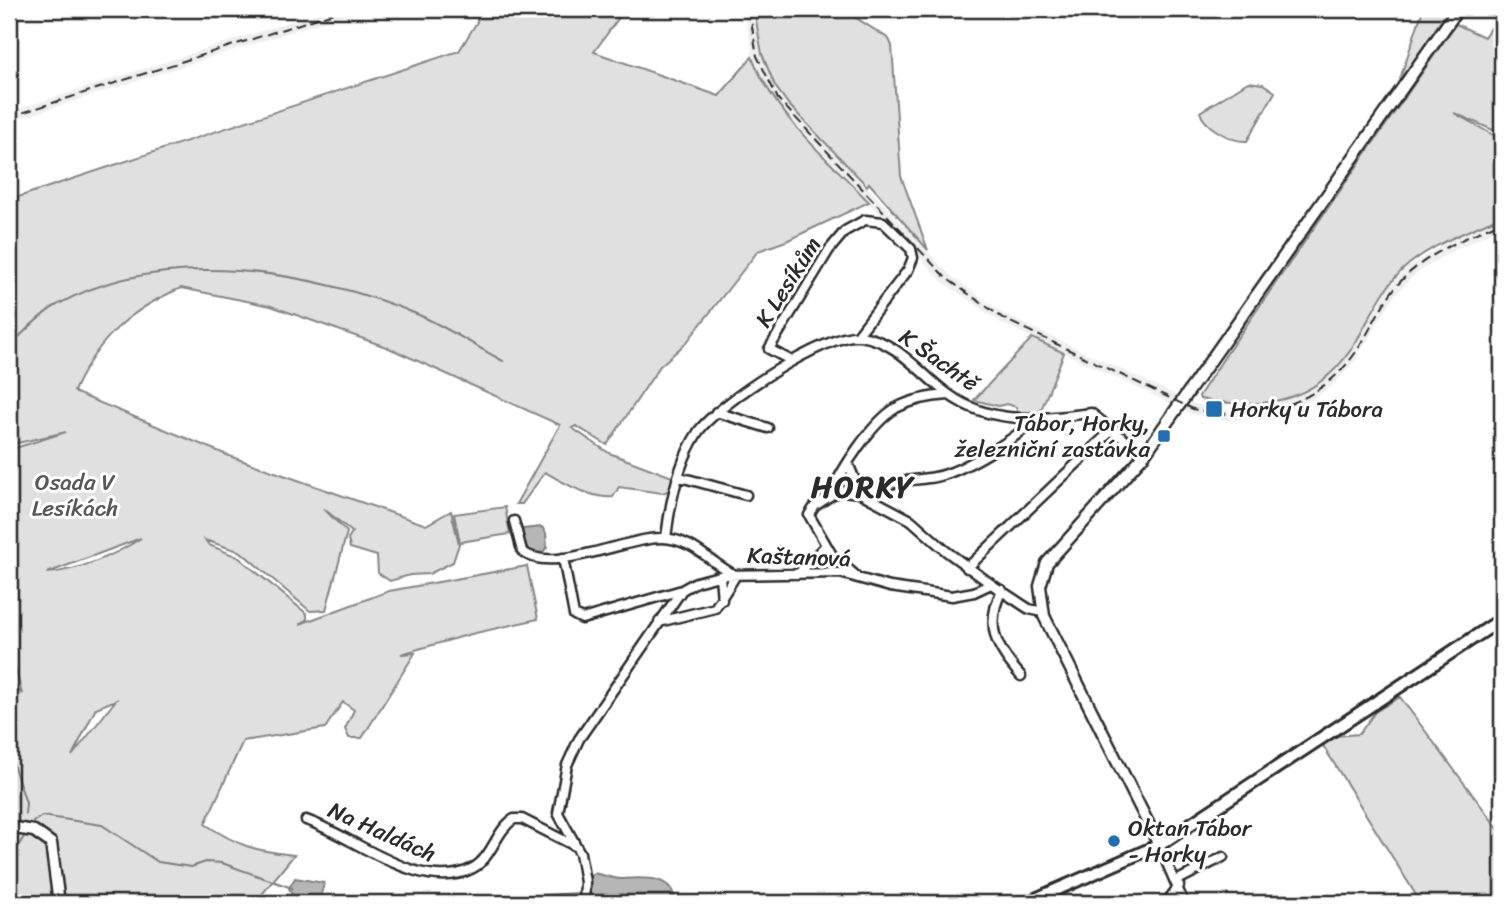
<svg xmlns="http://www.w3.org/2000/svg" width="1511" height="912" font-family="Sriracha,sans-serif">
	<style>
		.built { fill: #efefef }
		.green { fill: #e0e0e0; stroke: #868686; stroke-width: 2; fill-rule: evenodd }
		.water { fill: #b6b6b6; stroke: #7e7e7e; stroke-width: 2 }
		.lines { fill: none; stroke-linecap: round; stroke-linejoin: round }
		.stream { stroke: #7e7e7e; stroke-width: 2 }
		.minor-casing { stroke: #2b2b2b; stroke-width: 13 }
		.tertiary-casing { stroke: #2b2b2b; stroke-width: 15 }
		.secondary-casing { stroke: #2b2b2b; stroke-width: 16 }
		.minor { stroke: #fff; stroke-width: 8 }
		.tertiary { stroke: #fff; stroke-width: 10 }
		.secondary { stroke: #fff; stroke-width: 10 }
		.rail { stroke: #2b2b2b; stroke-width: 2; stroke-dasharray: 10 5; stroke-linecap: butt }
		.poi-dot { fill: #1f6fb2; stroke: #fff; stroke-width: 2.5 }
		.labels { text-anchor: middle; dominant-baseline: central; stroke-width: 6; stroke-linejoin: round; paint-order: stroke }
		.street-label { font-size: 23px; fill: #2b2b2b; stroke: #fff }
		.poi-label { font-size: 23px; fill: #2b2b2b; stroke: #fff; text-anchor: start }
		.park-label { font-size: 23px; fill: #585858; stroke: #fff }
		.district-label { font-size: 30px; font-weight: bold; letter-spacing: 2px; fill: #2b2b2b; stroke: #fff }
	</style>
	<rect width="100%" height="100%" fill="#fff"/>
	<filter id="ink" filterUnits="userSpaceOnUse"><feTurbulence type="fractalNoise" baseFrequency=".0143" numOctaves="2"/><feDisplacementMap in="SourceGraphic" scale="14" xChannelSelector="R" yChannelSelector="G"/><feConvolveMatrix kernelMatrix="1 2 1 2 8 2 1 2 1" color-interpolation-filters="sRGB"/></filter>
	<g filter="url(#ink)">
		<path class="built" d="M330,9H362L9,122V112Z
			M744,9H754L762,54L782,96L950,275L1006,315L1195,404L1224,410H1253L1304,393L1326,378L1345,359L1388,289L1407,268L1446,243L1502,216V227L1450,252L1414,275L1395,295L1352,365L1332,386L1308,402L1280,414L1254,419L1223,420L1192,414L1001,323L943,282L775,102L753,57Z"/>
		<path class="green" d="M483,9H625L594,52L719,96L752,57C775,116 826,157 869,202L786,241L758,251L686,343L660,366L607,445L576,426L572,428L609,453L675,478L671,490L662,493L619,487L613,497C591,499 564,483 545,472L522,504H516L560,425L389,348L271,306L181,288C129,310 97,340 74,391L76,393L232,457L426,525L451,511L459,544L453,562L429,574L410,575L390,581L378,573L377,556L350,548L348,539L352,532L323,508L347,532L326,610L310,611L241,552L205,540L209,545L238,557L307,614V619L300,624L389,591L527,566L538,619L471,634L401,654L415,653L362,738H349L345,729L354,710L343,702L325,728L243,741L205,824C238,846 255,851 294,855L255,903H9V789L14,685L22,694L15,667L9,660V450L66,432L9,445V200L459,51L477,22L478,14L485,12ZM141,538C116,555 78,571 47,573ZM116,700L72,756L96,708Z
			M754,9H842L889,39L892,46L901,176L928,250L869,183L867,186L789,105L775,86L762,54Z
			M1423,9H1449L1399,82Z
			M1456,24L1484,37L1490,28L1502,25V134L1454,113L1502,140V216C1471,230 1435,243 1408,265C1384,285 1372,314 1357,340C1321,402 1266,411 1200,399L1199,396L1227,353Z
			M1248,82L1263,84L1275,92L1247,141C1232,142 1204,127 1200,112Z
			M1032,338L1064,353L1039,415H1018L1016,407L1007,404L998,406L974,400Z
			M505,507L510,534L460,542L454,514Z
			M1400,697L1502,834V903H1421L1322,744L1335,736L1359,734L1375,712Z"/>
		<path class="water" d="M542,527L546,533L547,547L543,552L530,554L521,544L523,529Z
			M594,873C603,875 613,879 622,879C642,878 674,874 675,903H590V875Z
			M295,878L324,883L320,903L294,899L289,888Z"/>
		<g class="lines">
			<path class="stream" d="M9,346C24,333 40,314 57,305C161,246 314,270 419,315C448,328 475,346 503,361
				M9,752L26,803L25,814
				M30,824L42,816L102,825L158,862L191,867L206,862L222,863L292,888
				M320,898L371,903
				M10,903L13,855L25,835
				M519,903L545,895L579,893"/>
			<g class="minor-casing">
				<path id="minor" d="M1485,9L1502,12
					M792,361L769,349L829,250L845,231L865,220L883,222L911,249L913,258L908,270L857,336
					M716,412L768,428
					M848,463L860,493
					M680,477L746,495
					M830,495C842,469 871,423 896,408C911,400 932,396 949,395
					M868,497C890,478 908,482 935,477C959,473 1019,438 1034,419
					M514,521L522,551C549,576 627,537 662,538C693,539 709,562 733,574
					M666,538C670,503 679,461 698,432C717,404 827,332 860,336C898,341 920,374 948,394C991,426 1042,419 1091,413L1144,455
					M563,558L574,615L582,619L682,590
					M967,568L1113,429
					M798,574L825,546
					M855,575L832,555L809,515L815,506L833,494L842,491L860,493L911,520L946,551L991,584L1029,609L1043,612
					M720,576L722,600
					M1002,590C984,626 996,648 1021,676
					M659,622L715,608L736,575
					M306,820C354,836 422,896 473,868C492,858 496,830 514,819H522L575,846
					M1159,845L1184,903
					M1176,881L1223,857
					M584,903L585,882L580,853L558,813L567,765L579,739L682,590L696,582L723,575L840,573L890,587L952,596L974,592L991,584
					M1166,903L1179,886"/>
			</g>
			<g class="tertiary-casing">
				<path id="tertiary" d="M9,827L34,831L51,843L59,903
					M1159,845L1044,616L1040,586L1047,563L1144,455L1458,9"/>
			</g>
			<g class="secondary-casing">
				<path id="secondary" d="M1026,903L1159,845L1502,619"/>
			</g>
			<use href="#minor" class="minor"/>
			<use href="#tertiary" class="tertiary"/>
			<use href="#secondary" class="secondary"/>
			<path class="rail" d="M749,9L757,56L778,99L946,278L1004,319L1193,409C1257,424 1321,405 1358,349C1373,326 1382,301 1401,281C1428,252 1467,238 1502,221
				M9,117L346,9"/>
		</g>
	</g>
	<g class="poi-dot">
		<rect x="1205" y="400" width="18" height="18" rx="3.5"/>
		<rect x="1157" y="429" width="14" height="14" rx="3.5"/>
		<circle cx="1114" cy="841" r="7"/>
	</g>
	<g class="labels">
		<g class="street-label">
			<text transform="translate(788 282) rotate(-58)">K Lesíkům</text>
			<text transform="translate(939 360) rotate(35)">K Šachtě</text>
			<text transform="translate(799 557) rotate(2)">Kaštanová</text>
			<text transform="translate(382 832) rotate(24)">Na Haldách</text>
		</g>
		<g class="poi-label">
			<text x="1230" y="409">Horky u Tábora</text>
			<text x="1150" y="423" text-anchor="end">Tábor, Horky,<tspan x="1150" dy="26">železniční zastávka</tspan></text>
			<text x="1128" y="828">Oktan Tábor<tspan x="1128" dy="26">- Horky</tspan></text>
		</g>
		<g class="park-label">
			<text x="75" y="482">Osada V<tspan x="75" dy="26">Lesíkách</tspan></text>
		</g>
		<g class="district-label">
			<text x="863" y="487">HORKY</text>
		</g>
	</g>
	<rect width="1511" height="912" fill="none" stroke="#fff" stroke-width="35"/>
	<rect x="18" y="18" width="1476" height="877" fill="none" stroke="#2b2b2b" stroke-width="2.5" filter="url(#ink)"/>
</svg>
